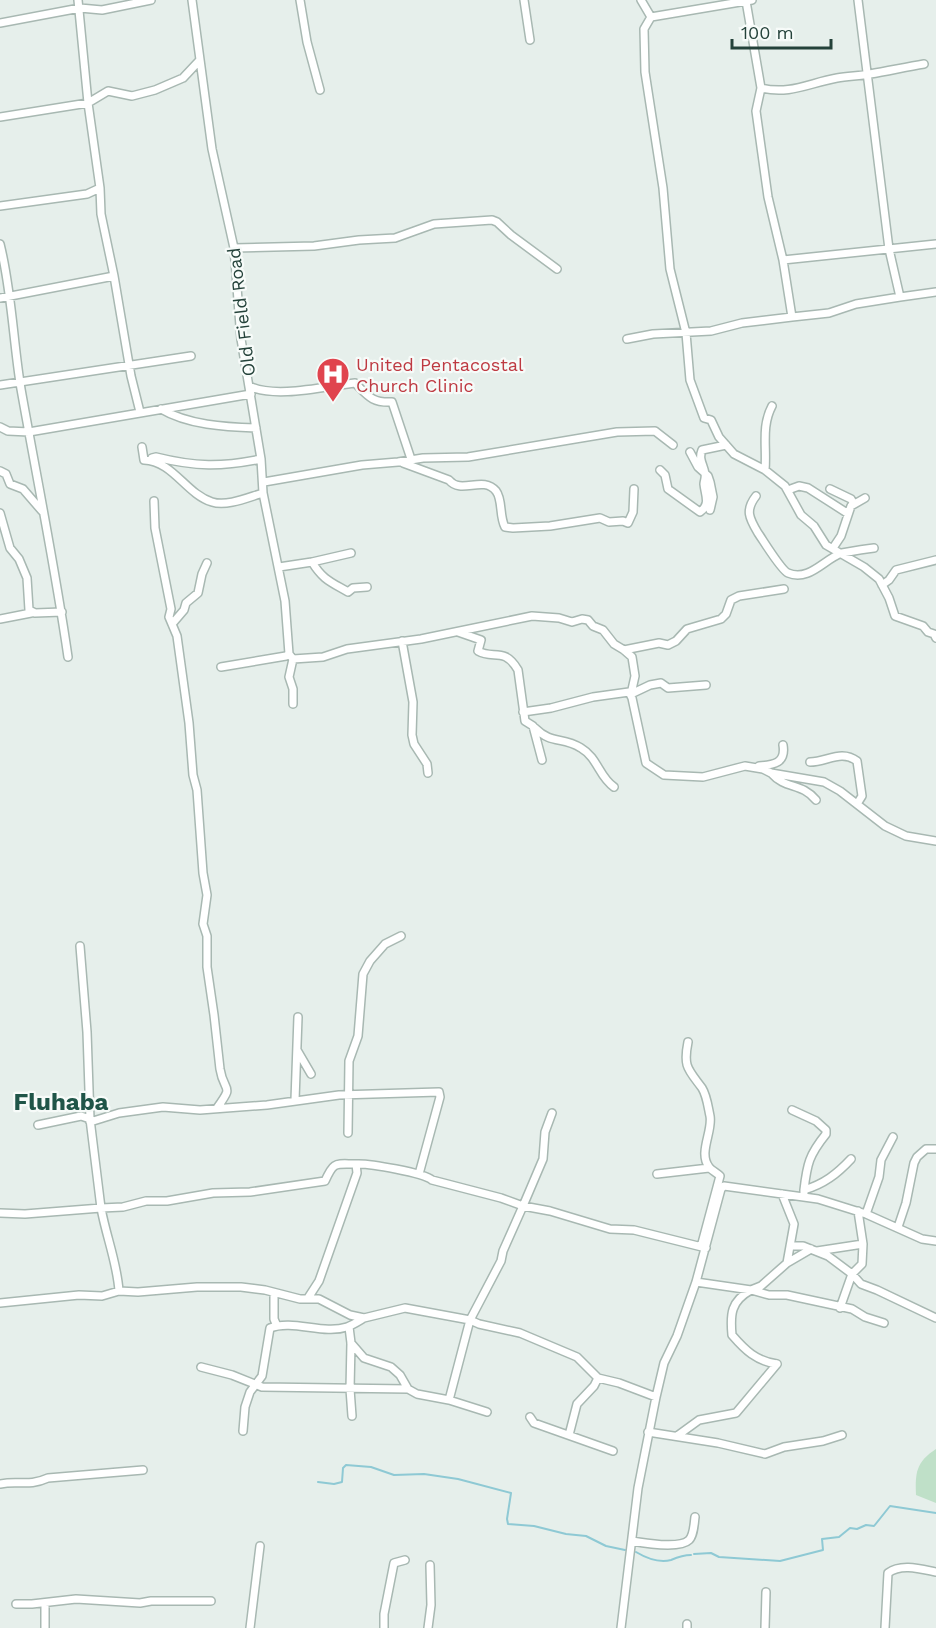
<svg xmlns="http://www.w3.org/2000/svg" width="936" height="1628" font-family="'Work Sans',sans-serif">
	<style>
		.green { fill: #bfe0c8 }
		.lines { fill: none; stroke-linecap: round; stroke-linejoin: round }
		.stream { stroke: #8ec9d4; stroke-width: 2 }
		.street-casing { stroke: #a8b8b2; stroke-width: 10 }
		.street { stroke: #fff; stroke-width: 7 }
		.labels { text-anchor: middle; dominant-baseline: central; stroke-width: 4.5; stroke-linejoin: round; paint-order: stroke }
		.street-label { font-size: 18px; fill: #24423a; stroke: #f7fbf9 }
		.health-label { font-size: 18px; fill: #be3a42; stroke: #f7fbf9; text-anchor: start }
		.district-label { font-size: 24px; font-weight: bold; fill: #1f5548; stroke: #f7fbf9 }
	</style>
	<rect width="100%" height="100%" fill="#e6efeb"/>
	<path class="green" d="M936,1449V1503L916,1495C915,1473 916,1462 936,1449Z"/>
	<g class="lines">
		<path class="stream" d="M318,1482L334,1484L342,1482L343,1468L346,1465L371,1467L394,1475L424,1474L458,1479L511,1493L507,1519L508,1524L534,1526L566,1534L586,1536L606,1546L625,1550
			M636,1552C646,1558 659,1563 671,1560C678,1557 683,1555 691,1555
			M694,1554L711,1553L719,1557L780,1561L823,1550L822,1539L839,1537L850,1528L857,1529L866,1525L874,1526L890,1506L936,1513"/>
		<g class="street-casing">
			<path id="street" d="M192,0L212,149L234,248L241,339L261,459L263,493L285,601L289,654L293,659
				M300,0L307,42L320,90
				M524,0L530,40
				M641,0L651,17L644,29L645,72L663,188L670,269L686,333L690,380L704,418L711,420L719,437L734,454L765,470L785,486L801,515L814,526L826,545L864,567L879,579L889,598L895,616L923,626L928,632L934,634L936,638
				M746,1L761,88L756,111L768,197L783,260L792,317L829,313L856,304L900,297L889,249L858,0
				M651,17L752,0
				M0,23L80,8L102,10L151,0
				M761,88C790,95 809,83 837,78C848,76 859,76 870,74C888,71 906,67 924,64
				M0,117L88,103L108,91L132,96L155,90L183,78L199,61
				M100,188L101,214L114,276
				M0,206L87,194L100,188L88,103L78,0
				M0,244C12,292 13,341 21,389C37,479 55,567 68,657
				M234,248L314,246L359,240L395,238L434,224L492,220L497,222L511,235L557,269
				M783,260L936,244
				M900,297L936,292
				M0,298L114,276L131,376L140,412
				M627,339L653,334L711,331L742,323L792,317
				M0,385L191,356
				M249,386C275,399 326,386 355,383C368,396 372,403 392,402L411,459
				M161,409C188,425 225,427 256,428
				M0,427L8,431L29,432L251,394
				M142,447L144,460C173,461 186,494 212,502C227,507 249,497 263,493
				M690,452L698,467L708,476L710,482L713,497L710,510
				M152,458L156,457C196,467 221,467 261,459
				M403,463L449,480C461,495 483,475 496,491C503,500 499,516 505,527L513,528L550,526L600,518L609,522L623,521L628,523L633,512L634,489
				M660,470L665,475L668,489L700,512C711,504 705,495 704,484C704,481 706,478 705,474C704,465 698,460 702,450L726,445
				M765,470C767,447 761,427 772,406
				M0,471L6,474L10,484L23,489L42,511
				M264,482L362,465L398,462L423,458L468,457L617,432L655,431L673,445
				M830,489L851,499L854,504
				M788,490L799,486L808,488L847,513
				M756,496C745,510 749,518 758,533C763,540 781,570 788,573C809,582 824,559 842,553C853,551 864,549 874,548
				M154,501L155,528L171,609L169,617L177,636L189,723L193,775L197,790L203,873L207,895L203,924L207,936V967L214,1015L220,1069C224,1094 235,1083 217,1108
				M0,513L10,548L19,559L27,578L29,610L35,613L62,612
				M833,548L841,536L851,506L865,498
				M312,562L351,553
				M279,567L312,562C323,580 331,582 348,592L353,588L367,587
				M882,585L889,580L896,570L936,560
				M0,619L31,613
				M172,624L184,610L186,603L198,593L202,574L207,563
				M458,632L481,640L478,651C493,660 504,646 518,670L525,721L533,726L542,760
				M402,641L413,702L412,735L414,744L427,764L428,773
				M624,650L659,643L668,645L676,641L687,629L721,619L726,614L731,600L739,596L784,589
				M293,659L323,657L347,649L421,639L532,616L559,618L572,622L582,619L588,620L593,626L603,630L614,644L624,650L632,657L635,676L631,694
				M221,667L286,656L289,654
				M631,694L650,685L661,683L668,688L706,685
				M293,704V689L289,677L293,659
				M523,712L551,708L593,697L629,692L632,698L646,763L664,775L703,777L745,766L763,769L771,773L824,782L840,791L885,826L906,836L936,841
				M535,728C552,745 562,736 581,748C598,758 599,777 614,787
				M810,762C827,762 841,749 857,761L862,796L857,804
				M759,766C774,765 786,763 783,745
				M771,773C786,790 801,782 816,800
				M688,1042C683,1067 688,1069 702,1088C707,1096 708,1107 710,1116C713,1131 698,1153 709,1167C711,1170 717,1173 720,1176L701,1247
				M297,1050L311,1074
				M295,1100L298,1017
				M792,1110L816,1121L826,1130V1134C809,1155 807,1164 804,1190
				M90,1122L119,1113L163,1107L200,1110L267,1105L339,1095L439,1092L440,1097L419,1174
				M38,1125L81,1116L90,1119
				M348,1133L349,1061L358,1036L363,974L370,961L385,944L401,936
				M356,1164C369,1163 424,1173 432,1180L501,1198L523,1206L543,1159L545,1132L552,1113
				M657,1174L709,1168
				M804,1193V1190C824,1184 837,1174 851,1159
				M0,1213L25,1214L101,1208L90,1119L87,1032L80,946
				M866,1214L879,1177L881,1160L893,1137
				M898,1227L906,1203L914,1163L917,1157L926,1149H936
				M790,1246H803L828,1256L852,1274L861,1284L877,1290L936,1318
				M817,1251L863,1244
				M787,1263L811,1249
				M696,1282L751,1290L761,1286L787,1263L794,1224L782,1194
				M119,1291C117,1262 106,1236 101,1208L123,1207L146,1201H167L213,1193L250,1192L325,1181C334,1161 335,1164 356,1164L357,1173L319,1281L308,1298
				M274,1293V1319L277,1326
				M0,1303L79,1295L102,1296L119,1291L138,1292L197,1287H241L265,1290L300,1299H319L350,1315L364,1318L405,1308L470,1320L501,1261L503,1251L523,1206L550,1211L610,1229L634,1230L706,1248
				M840,1308L852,1274L862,1264L863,1244L858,1211
				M349,1327L351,1343L350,1389L352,1416
				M351,1343L364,1358L391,1367L400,1375L408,1389L417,1394L449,1400L487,1412
				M777,1364C756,1361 745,1350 732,1335C730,1314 731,1301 751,1290L769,1295H787L852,1309L865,1317L884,1323
				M201,1367L232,1375L262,1387L408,1389
				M449,1400L470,1320L479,1324L520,1333L577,1357L598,1378L619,1383L656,1397
				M530,1417L534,1423L613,1451
				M243,1431L245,1407L250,1392L262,1376L270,1328C293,1319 323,1335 347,1327C353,1325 359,1321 364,1318
				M648,1432L718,1443L765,1454L784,1447L823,1441L842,1435
				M569,1435L577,1404L594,1386L598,1378
				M677,1436L699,1420L736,1413L777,1364
				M0,1484C19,1480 28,1487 48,1478L143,1470
				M632,1541C643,1543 680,1549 689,1540C694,1535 694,1524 695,1517
				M45,1603V1628
				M16,1604H32L76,1599L140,1603L151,1601H211
				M250,1628L260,1546
				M384,1628V1614L394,1563L405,1560
				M428,1628L431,1605L430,1565
				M621,1628L638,1488L656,1397L664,1363L677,1336L696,1282L721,1189L724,1186L818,1199L866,1214L922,1239L936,1241
				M687,1628V1624
				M765,1628L766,1592
				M885,1628L888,1573C901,1563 921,1569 936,1572"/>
		</g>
		<use href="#street" class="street"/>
	</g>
	<defs>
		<g id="hospital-pin" transform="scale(1.725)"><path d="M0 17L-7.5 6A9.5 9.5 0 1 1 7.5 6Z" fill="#e0444e" stroke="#f7fbf9"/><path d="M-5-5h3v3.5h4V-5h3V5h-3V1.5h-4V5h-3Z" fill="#fff"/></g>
	</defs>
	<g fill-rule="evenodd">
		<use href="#hospital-pin" x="333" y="374"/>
	</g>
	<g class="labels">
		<g class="street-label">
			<text transform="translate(241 312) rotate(-97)">Old Field Road</text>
		</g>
		<g class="health-label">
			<text x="356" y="364">United Pentacostal<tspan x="356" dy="21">Church Clinic</tspan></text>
		</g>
		<g class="district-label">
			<text x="61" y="1102">Fluhaba</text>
		</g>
	</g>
	<path d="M732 39v9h99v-9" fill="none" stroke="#24423a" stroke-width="3"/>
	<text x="741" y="39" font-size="18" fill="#24423a" stroke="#f7fbf9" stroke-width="4.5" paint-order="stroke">100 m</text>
</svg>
